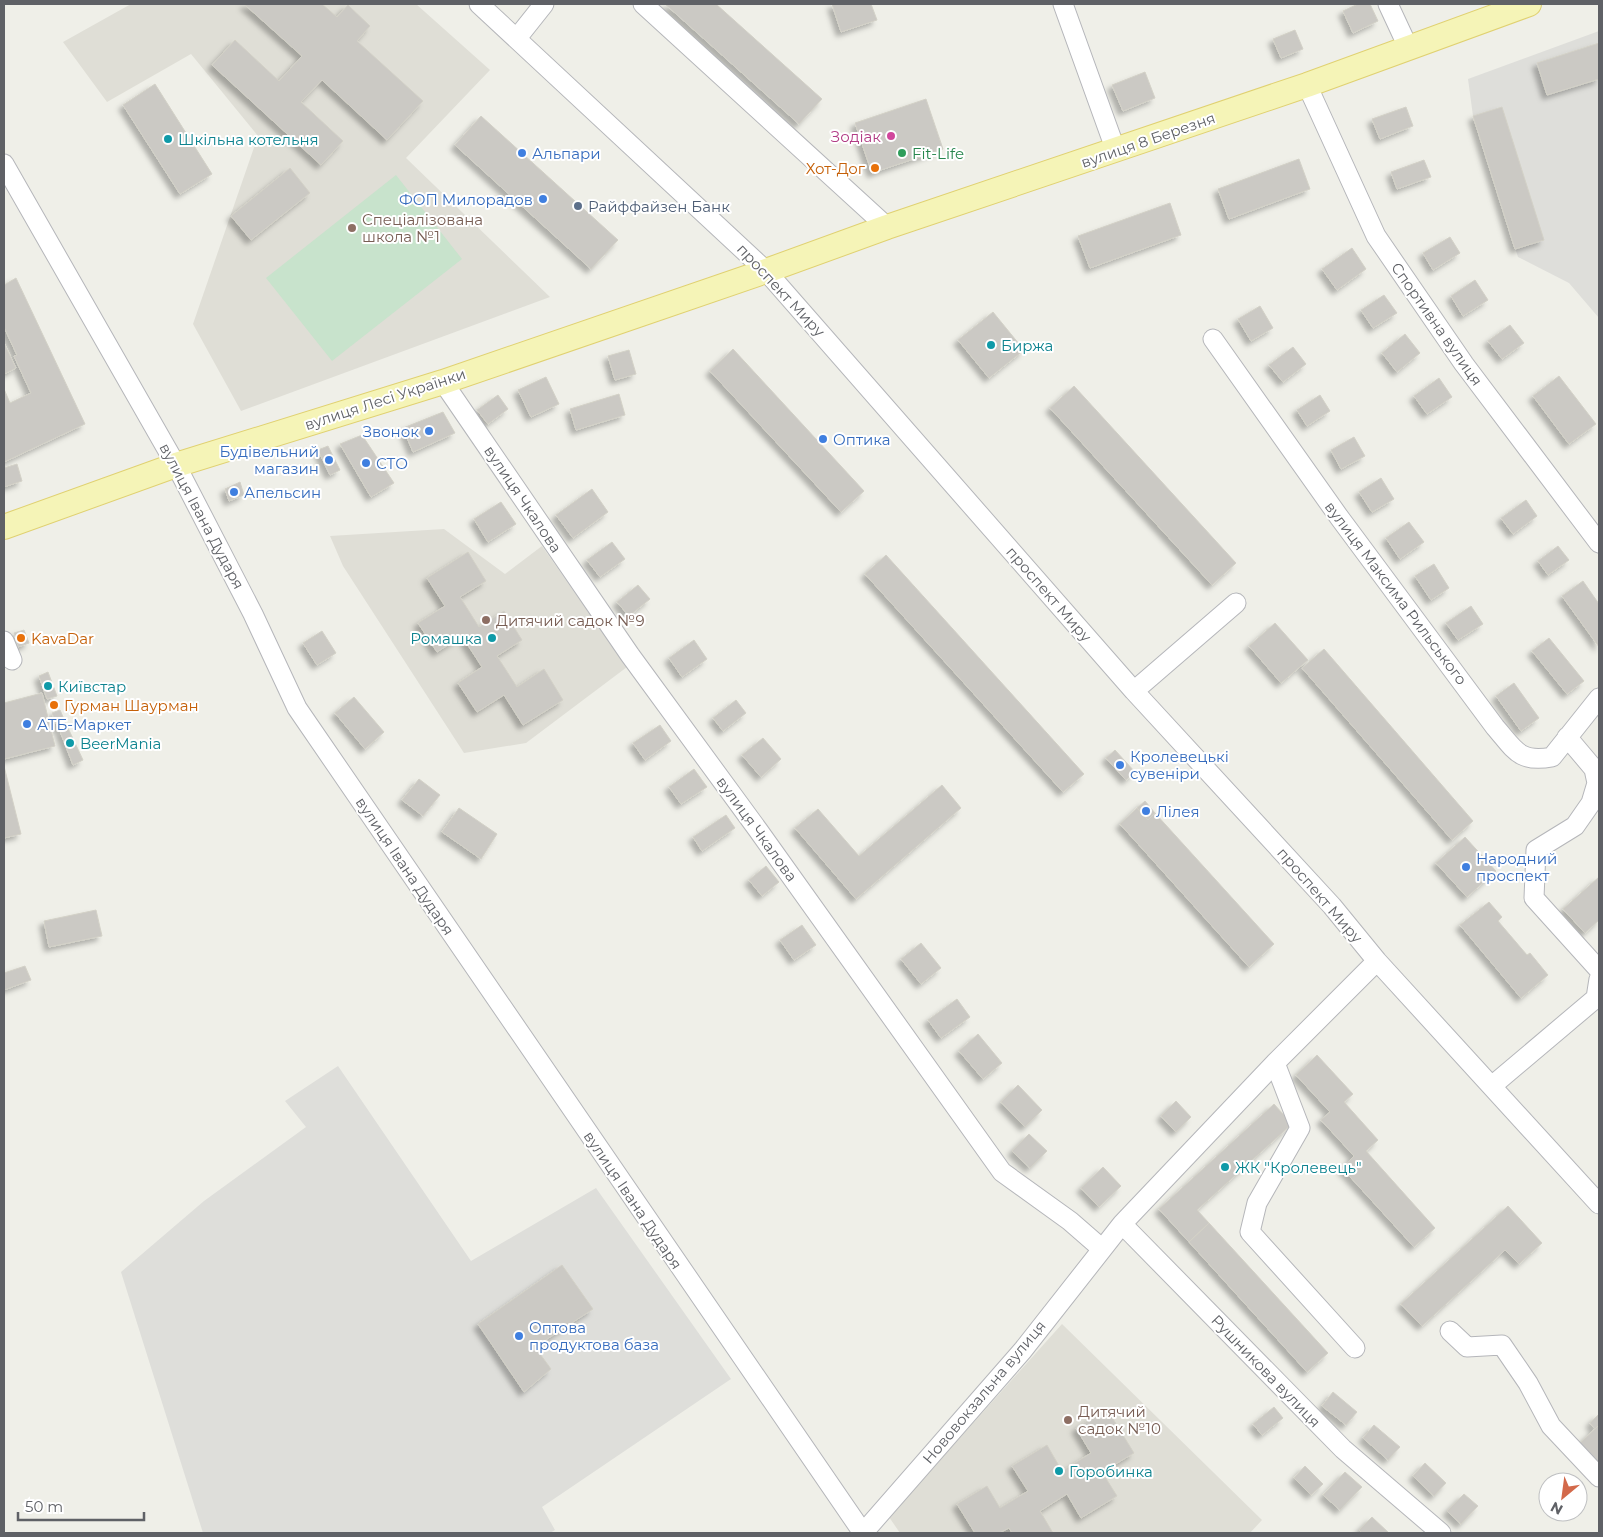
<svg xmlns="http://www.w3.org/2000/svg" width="1603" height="1537" font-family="Montserrat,sans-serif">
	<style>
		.industrial { fill: #dededa }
		.education { fill: #dfded6 }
		.green { fill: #c8e3cc }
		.building { fill: #cbc9c4; stroke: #d3d1c7; filter: url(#shadow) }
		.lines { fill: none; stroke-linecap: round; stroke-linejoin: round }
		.minor-casing { stroke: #b5b6ba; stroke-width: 21 }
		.major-casing { stroke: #e0d171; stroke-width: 26 }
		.minor { stroke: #fff; stroke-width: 19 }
		.major { stroke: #f5f4b7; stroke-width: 24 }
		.hotel-dot { fill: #d1479c; stroke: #fff; stroke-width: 2 }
		.culture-dot { fill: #0f9aa8; stroke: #fff; stroke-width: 2 }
		.shop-dot { fill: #3f7fe0; stroke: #fff; stroke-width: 2 }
		.leisure-dot { fill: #2e9e5b; stroke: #fff; stroke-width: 2 }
		.food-dot { fill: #e8710a; stroke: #fff; stroke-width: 2 }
		.service-dot { fill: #5c6f8a; stroke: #fff; stroke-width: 2 }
		.education-dot { fill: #8d6e63; stroke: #fff; stroke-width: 2 }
		.labels { text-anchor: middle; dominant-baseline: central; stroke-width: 4; stroke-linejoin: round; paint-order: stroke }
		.hotel-label { font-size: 15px; fill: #b23c85; stroke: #fff; text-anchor: end }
		.culture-label { font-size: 15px; fill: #0d838f; stroke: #fff; text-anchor: start }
		.street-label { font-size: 15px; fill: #5f6166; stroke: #fff }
		.shop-label { font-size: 15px; fill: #366cbe; stroke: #fff; text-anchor: start }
		.leisure-label { font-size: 15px; fill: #27864d; stroke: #fff; text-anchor: start }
		.food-label { font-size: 15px; fill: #c56008; stroke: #fff; text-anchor: start }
		.service-label { font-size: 15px; fill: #4e5e75; stroke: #fff; text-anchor: start }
		.education-label { font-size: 15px; fill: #785e54; stroke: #fff; text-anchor: start }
	</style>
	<defs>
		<filter id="shadow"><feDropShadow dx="-4.5" dy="4.5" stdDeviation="2.5" flood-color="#0004"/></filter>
	</defs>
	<rect width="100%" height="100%" fill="#efefe8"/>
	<path class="industrial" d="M1599,31V318L1569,283L1518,257L1473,116L1468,79Z
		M338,1066L471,1261L596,1188L731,1379L542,1507L555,1530L550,1533H203L121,1272L204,1201L306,1127L285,1101Z"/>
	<path class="education" d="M131,4H416L490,70L406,158L550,297L241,411L193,324L258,136L191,54L107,102L63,42Z
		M444,529L505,574L542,546L627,667L526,743L464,753L343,566L330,536Z
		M1062,1324L1262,1520L1250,1533H900L889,1517Z"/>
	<path class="green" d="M396,175L462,259L332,361L266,278Z"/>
	<path class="building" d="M244,4H322L337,17L348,5L370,26L357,41L423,101L387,140L322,80L301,102L343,141L321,165L212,65L235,40L279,81L302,56Z
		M665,4H716L822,99L799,124Z
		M832,4H871L877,20L841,32Z
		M1358,4H1370L1378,21L1353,33L1343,11Z
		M1295,30L1303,49L1281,58L1273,39Z
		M1599,43V79L1547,95L1537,63Z
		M1145,72L1155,98L1123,111L1112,85Z
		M155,84L212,174L180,194L123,105Z
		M926,99L943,149L872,173L855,123Z
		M1406,107L1413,126L1380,139L1372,119Z
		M1502,107L1544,240L1515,249L1473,116Z
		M481,116L618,240L591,269L455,145Z
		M1299,159L1310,189L1229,219L1218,189Z
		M1424,160L1431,177L1397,189L1391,172Z
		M290,168L310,193L251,240L231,216Z
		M1170,203L1181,235L1090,268L1078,236Z
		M1450,237L1460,253L1433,270L1423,253Z
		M1352,248L1366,269L1337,290L1322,269Z
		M16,278L85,424L4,462V389L10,403L31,393L14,356L17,355L4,327V285Z
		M1475,280L1488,300L1463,316L1451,296Z
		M1384,295L1397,313L1373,328L1361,310Z
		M1260,306L1273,328L1251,341L1238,319Z
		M993,312L1024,350L989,378L958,340Z
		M1510,325L1524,343L1502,359L1488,341Z
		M1405,334L1420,353L1397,372L1382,353Z
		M4,343L16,368L4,374Z
		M1293,347L1306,364L1283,382L1269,365Z
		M733,349L864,491L841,512L710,371Z
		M629,350L636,374L615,380L608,356Z
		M1559,376L1596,424L1569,444L1533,396Z
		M546,377L559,404L531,417L518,390Z
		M1439,378L1452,397L1427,414L1414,396Z
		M1074,386L1236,563L1212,585L1050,408Z
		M619,394L625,415L576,430L570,409Z
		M498,395L508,409L488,424L477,410Z
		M1320,395L1330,411L1307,426L1297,410Z
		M443,412L455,433L413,452L403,428Z
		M362,435L394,483L371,497L340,444Z
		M1354,437L1365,456L1341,469L1331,450Z
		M328,446L340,470L330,475L318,450Z
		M17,464L22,481L4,487V468Z
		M1381,478L1394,499L1372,512L1359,492Z
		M240,482L244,495L229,501L225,489Z
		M592,489L608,512L573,538L556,515Z
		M1526,500L1537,516L1513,534L1501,518Z
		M501,502L516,524L488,542L474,519Z
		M1409,522L1424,542L1400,559L1386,538Z
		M612,542L625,559L600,577L587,560Z
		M1558,546L1569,560L1548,575L1538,561Z
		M468,552L486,581L460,597L479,627L504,611L522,640L497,656L517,687L544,669L563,700L523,725L504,695L477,712L458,683L482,667L462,636L437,652L418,623L445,606L427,578Z
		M886,555L1084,774L1063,792L865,574Z
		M1434,564L1449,588L1431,600L1415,576Z
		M1583,581L1599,604V647L1562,596Z
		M638,585L650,599L629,616L617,602Z
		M1471,606L1483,624L1458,640L1446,623Z
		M1275,623L1308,660L1281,683L1249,646Z
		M24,630L29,643L18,647L14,633Z
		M322,631L336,653L317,665L303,643Z
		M1549,638L1584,681L1567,694L1532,651Z
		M694,640L707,659L682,677L669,658Z
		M1324,649L1473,821L1452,840L1302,668Z
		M48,672L57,696L47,699L39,676Z
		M1514,683L1539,718L1521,731L1496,696Z
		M42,693L55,746L4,759V703Z
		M354,697L384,732L365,749L335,713Z
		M736,700L746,713L723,731L713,718Z
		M60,710L67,726L59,730L52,713Z
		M660,725L671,741L645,760L633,743Z
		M68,728L83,760L73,765L60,731Z
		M763,738L781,759L761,777L742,755Z
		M1115,750L1135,772L1126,780L1106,758Z
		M4,766L21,834L4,838Z
		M694,769L707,787L681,804L669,787Z
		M419,779L440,795L423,816L402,800Z
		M942,785L961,808L856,899L795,828L818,809L859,856Z
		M1145,801L1155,813L1148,820L1137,808Z
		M459,808L497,834L481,859L442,832Z
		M1137,808L1148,820L1155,813L1274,944L1249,967L1120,824Z
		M726,815L735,828L702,851L693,837Z
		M1465,837L1496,871L1467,897L1436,863Z
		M766,866L779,882L762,896L749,880Z
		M1599,877V920L1585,933L1563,909Z
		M1489,902L1502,917L1498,921L1527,955L1530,953L1548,975L1521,998L1460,925Z
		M96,910L102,936L49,947L44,921Z
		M802,925L816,945L794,960L780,940Z
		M921,943L941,968L921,984L901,959Z
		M25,966L31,980L4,990V973Z
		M957,999L970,1017L941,1038L928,1020Z
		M978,1034L1002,1063L983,1079L959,1051Z
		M1317,1055L1353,1094L1344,1102L1378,1140L1366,1151L1435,1228L1414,1247L1342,1168L1354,1156L1321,1120L1330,1112L1296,1075Z
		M1018,1085L1042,1110L1025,1127L1001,1102Z
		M1176,1101L1191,1117L1176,1132L1161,1116Z
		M1274,1104L1292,1124L1197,1210L1209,1223L1189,1242L1159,1209Z
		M1029,1134L1047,1151L1030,1168L1012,1151Z
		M1103,1167L1121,1186L1099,1207L1081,1188Z
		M1508,1206L1542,1243L1519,1264L1505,1250L1422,1326L1401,1304Z
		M1209,1223L1328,1353L1307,1372L1189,1242Z
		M562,1265L593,1309L535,1347L551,1369L524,1392L478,1324Z
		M1333,1392L1357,1412L1346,1425L1322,1406Z
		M1274,1407L1283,1418L1262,1435L1253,1424Z
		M1107,1409L1134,1453L1102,1472L1117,1496L1081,1518L1067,1494L1040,1511L1053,1533H1012L1009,1528L999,1533H975L957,1504L987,1486L1000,1508L1028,1491L1012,1466L1047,1445L1062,1471L1091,1453L1076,1428Z
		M1599,1414V1425L1595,1429L1590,1423Z
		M1374,1425L1400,1447L1388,1460L1363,1438Z
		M1599,1425V1464L1580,1443Z
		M1425,1463L1446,1483L1434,1496L1413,1476Z
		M1305,1466L1323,1484L1311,1495L1294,1478Z
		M1345,1472L1362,1487L1340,1510L1323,1495Z
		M1464,1494L1478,1506L1461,1524L1447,1511Z
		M1372,1517L1389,1533H1362L1359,1530Z"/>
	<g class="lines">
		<g class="minor-casing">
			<path id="minor" d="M479,4L766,271L1134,691L1332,906L1377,961L1599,1204
				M643,4L887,227
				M1063,4L1116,151
				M1388,4L1408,47
				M517,38L544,4
				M1307,85L1376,236L1464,364L1599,543
				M4,164L176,465L253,614L297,708L863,1533
				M1213,339L1339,517L1495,727C1515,750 1519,763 1552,757L1599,698
				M443,382L630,655L758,830L1002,1172L1070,1221L1101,1248
				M4,641L12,660
				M1134,691L1236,603
				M1567,737L1594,769L1597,783L1591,803L1575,826L1536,850L1534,898L1599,970
				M1275,1063L1300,1128L1257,1203L1250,1232L1355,1348
				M1493,1085L1596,998L1599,979
				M1122,1224L1275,1063L1377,961
				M1450,1331L1467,1347L1502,1345L1528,1383L1551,1426L1599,1477
				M863,1533L1023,1350L1122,1224L1343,1449L1441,1533"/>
		</g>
		<g class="major-casing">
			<path id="major" d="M4,527L176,465L443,382L766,271L887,227L1307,85L1529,4"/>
		</g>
		<use href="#minor" class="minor"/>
		<use href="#major" class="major"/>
	</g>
	<circle class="hotel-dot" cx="891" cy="136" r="5"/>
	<g class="culture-dot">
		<circle cx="168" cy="139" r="5"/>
		<circle cx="991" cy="345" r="5"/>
		<circle cx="492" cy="638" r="5"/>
		<circle cx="48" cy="686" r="5"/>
		<circle cx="70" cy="743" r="5"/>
		<circle cx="1225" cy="1167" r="5"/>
		<circle cx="1059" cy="1471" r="5"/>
	</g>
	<g class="shop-dot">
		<circle cx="522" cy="153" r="5"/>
		<circle cx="543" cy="199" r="5"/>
		<circle cx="429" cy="431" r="5"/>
		<circle cx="823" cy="439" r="5"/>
		<circle cx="329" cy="460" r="5"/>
		<circle cx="366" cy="463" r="5"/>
		<circle cx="234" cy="492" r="5"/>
		<circle cx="27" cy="724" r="5"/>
		<circle cx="1120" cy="765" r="5"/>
		<circle cx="1146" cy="811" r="5"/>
		<circle cx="1466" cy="867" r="5"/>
		<circle cx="519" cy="1336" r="5"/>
	</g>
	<circle class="leisure-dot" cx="902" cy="153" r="5"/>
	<g class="food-dot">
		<circle cx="875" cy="168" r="5"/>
		<circle cx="21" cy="638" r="5"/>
		<circle cx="54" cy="705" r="5"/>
	</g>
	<circle class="service-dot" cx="578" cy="206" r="5"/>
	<g class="education-dot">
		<circle cx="352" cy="228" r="5"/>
		<circle cx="486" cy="620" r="5"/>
		<circle cx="1068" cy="1420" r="5"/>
	</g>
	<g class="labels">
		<g class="hotel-label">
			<text x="881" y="136">Зодіак</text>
		</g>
		<g class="culture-label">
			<text x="178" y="139">Шкільна котельня</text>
			<text x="1001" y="345">Биржа</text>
			<text x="482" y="638" text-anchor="end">Ромашка</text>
			<text x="58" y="686">Київстар</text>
			<text x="80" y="743">BeerMania</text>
			<text x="1235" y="1167">ЖК "Кролевець"</text>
			<text x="1069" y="1471">Горобинка</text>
		</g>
		<g class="street-label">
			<text transform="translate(1148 140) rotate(-19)">вулиця 8 Березня</text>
			<text transform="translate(781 290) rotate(47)">проспект Миру</text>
			<text transform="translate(1437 324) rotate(55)">Спортивна вулиця</text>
			<text transform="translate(385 399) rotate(-18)">вулиця Лесі Українки</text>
			<text transform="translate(523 499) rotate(56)">вулиця Чкалова</text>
			<text transform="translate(202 516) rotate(62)">вулиця Івана Дударя</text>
			<text transform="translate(1396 593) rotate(53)">вулиця Максима Рильського</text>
			<text transform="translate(1049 594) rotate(49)">проспект Миру</text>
			<text transform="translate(757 829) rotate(54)">вулиця Чкалова</text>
			<text transform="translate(405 866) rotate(56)">вулиця Івана Дударя</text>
			<text transform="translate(1320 895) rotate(49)">проспект Миру</text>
			<text transform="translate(633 1200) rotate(56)">вулиця Івана Дударя</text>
			<text transform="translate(1266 1371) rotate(46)">Рушникова вулиця</text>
			<text transform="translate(984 1392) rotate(-50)">Нововокзальна вулиця</text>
		</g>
		<g class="shop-label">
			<text x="532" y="153">Альпари</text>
			<text x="533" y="199" text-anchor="end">ФОП Милорадов</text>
			<text x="419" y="431" text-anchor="end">Звонок</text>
			<text x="833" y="439">Оптика</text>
			<text x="319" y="451" text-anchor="end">Будівельний<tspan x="319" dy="17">магазин</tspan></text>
			<text x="376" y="463">СТО</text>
			<text x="244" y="492">Апельсин</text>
			<text x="37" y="724">АТБ-Маркет</text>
			<text x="1130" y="756">Кролевецькі<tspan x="1130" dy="17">сувеніри</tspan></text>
			<text x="1156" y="811">Лілея</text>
			<text x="1476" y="858">Народний<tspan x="1476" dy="17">проспект</tspan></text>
			<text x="529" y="1327">Оптова<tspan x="529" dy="17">продуктова база</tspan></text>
		</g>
		<g class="leisure-label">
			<text x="912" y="153">Fit-Life</text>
		</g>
		<g class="food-label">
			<text x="865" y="168" text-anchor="end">Хот-Дог</text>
			<text x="31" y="638">KavaDar</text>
			<text x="64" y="705">Гурман Шаурман</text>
		</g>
		<g class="service-label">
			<text x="588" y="206">Райффайзен Банк</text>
		</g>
		<g class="education-label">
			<text x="362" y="219">Спеціалізована<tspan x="362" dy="17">школа №1</tspan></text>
			<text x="496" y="620">Дитячий садок №9</text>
			<text x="1078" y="1411">Дитячий<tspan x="1078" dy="17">садок №10</tspan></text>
		</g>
	</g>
	<rect width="1603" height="1537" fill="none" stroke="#5f6166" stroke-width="10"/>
	<g transform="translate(1563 1497) rotate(209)"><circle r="24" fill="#ffffff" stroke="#bfc0c2"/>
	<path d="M0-4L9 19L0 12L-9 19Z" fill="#d3694a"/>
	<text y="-8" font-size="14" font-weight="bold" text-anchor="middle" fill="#5f6166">N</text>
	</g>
	<path d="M18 1512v8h126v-8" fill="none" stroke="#5f6166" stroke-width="2.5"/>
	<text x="25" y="1512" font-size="15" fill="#5f6166" stroke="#ffffff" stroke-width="4" paint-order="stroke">50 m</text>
</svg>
